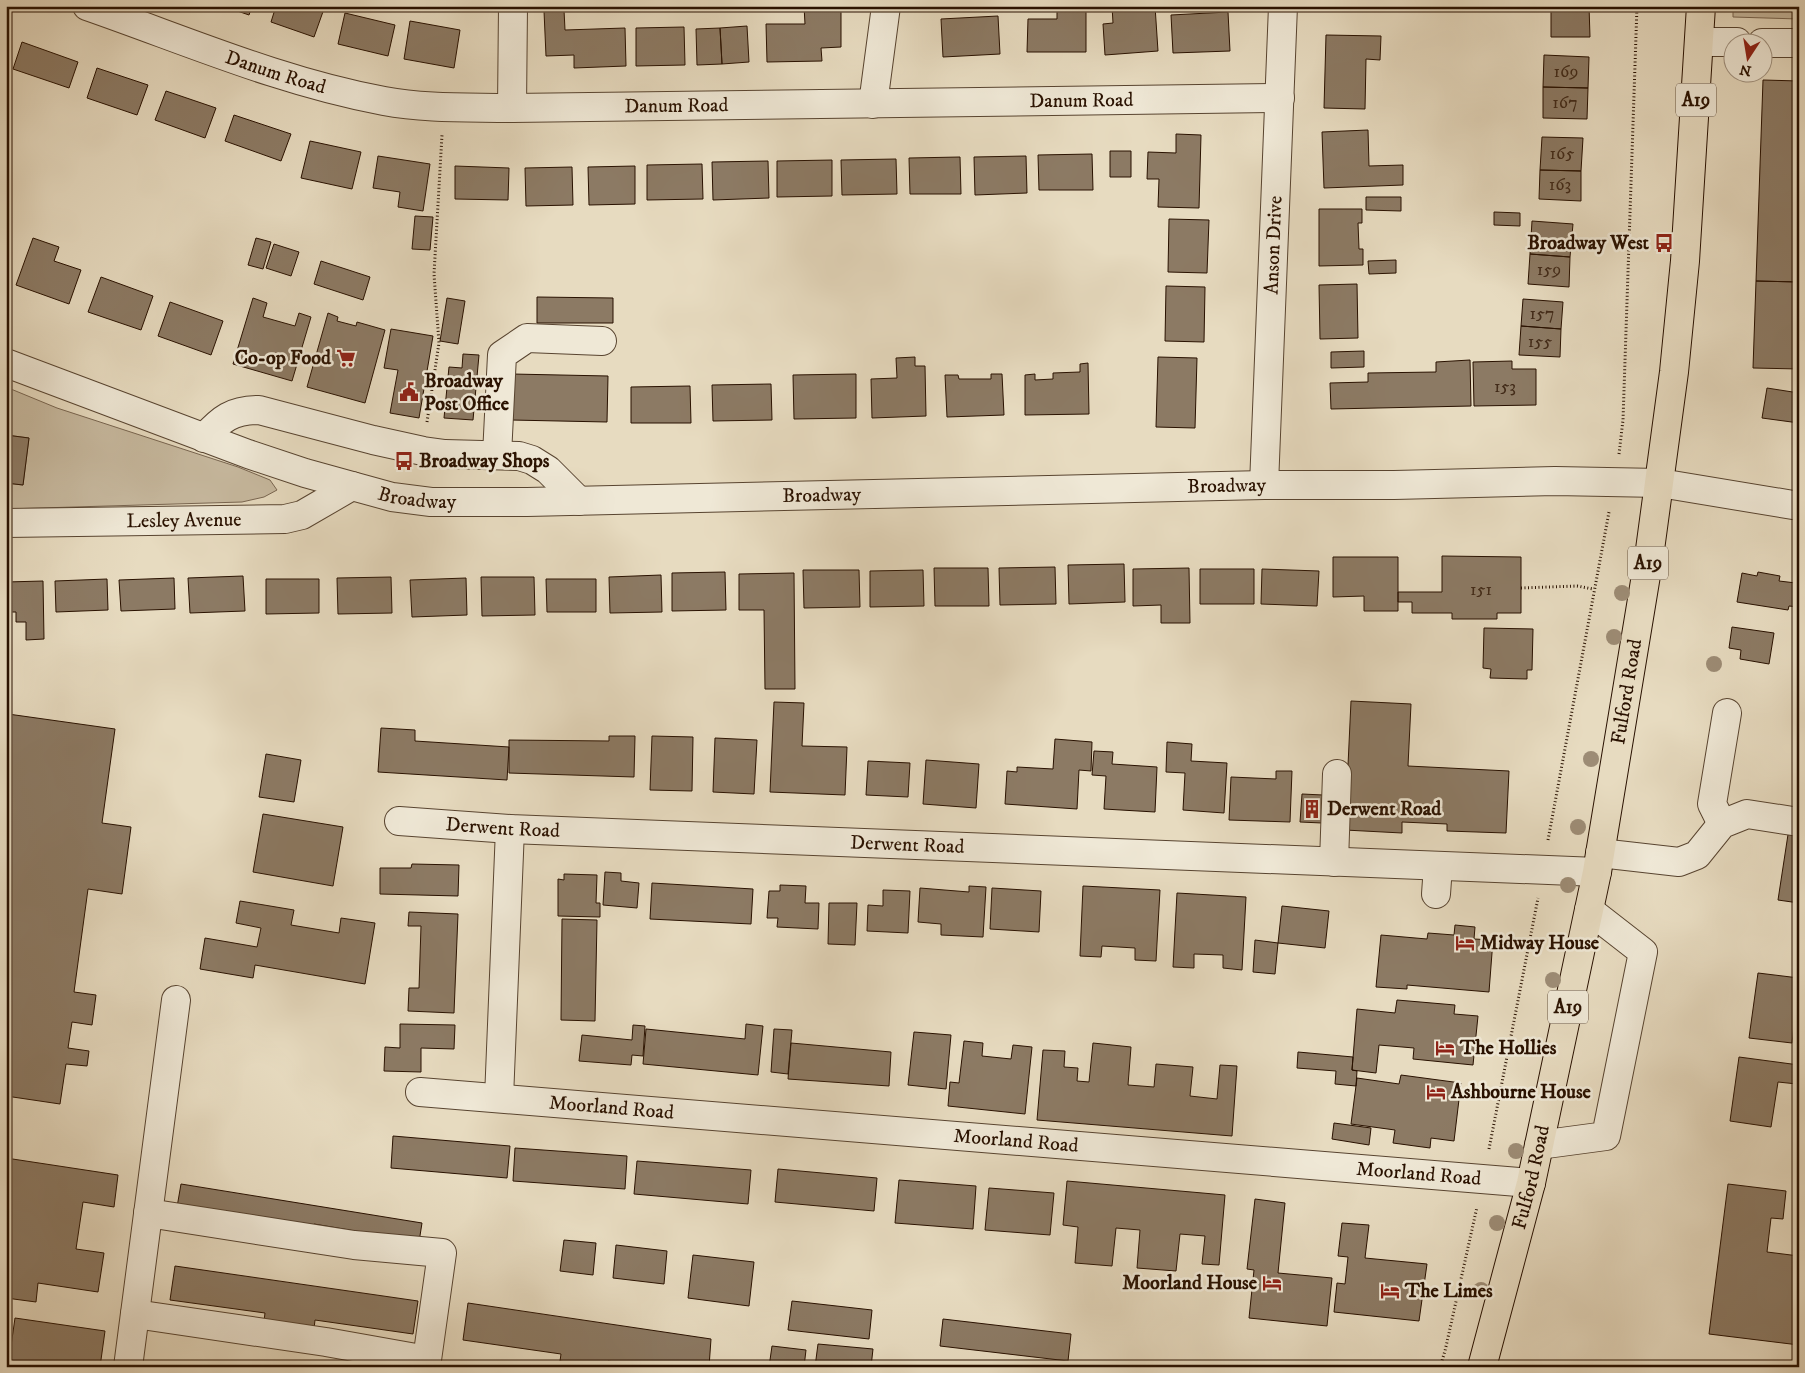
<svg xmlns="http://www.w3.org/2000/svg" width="1805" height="1373" font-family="'IM FELL DW Pica',serif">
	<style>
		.green { fill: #c7b99f; stroke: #786550 }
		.building { fill: #8c7a64; stroke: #291100 }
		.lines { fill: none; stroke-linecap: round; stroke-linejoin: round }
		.minor-casing { stroke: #584430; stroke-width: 30 }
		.major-casing { stroke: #291100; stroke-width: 30 }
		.path { stroke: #291100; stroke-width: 3; stroke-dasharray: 1 2.5; stroke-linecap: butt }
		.minor { stroke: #efe8d6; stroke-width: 28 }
		.major { stroke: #e7dbc0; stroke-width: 28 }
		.tree { fill: #9d8c75 }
		.labels { text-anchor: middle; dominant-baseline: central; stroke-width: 5; stroke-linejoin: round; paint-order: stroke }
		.number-label { font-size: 18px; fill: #422b19 }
		.shield { fill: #efe8d6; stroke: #645240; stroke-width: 1 }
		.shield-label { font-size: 19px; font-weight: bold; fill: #291100 }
		.street-label { font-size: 20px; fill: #291100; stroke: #efe8d6 }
		.poi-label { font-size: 20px; font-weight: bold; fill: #291100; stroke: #efe8d6; text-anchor: start }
	</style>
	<rect width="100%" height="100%" fill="#e7dbc0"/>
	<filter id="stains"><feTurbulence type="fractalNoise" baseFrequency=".004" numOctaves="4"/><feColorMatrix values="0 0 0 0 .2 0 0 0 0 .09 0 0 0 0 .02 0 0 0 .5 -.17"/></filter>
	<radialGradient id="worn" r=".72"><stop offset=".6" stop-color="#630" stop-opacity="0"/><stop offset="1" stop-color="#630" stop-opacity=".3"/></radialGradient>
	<path class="green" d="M1733,6H1799V19L1733,17Z
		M6,387L57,408L238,467L270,480L277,490L264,497L242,502L6,509V483L23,485L29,438L6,435Z"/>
	<path class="building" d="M223,6H252L249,15Z
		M276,6H325L314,37L271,22Z
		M804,6H841V47L821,48L822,61L767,62L766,24H805Z
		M1112,6H1155L1158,51L1105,55L1103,24L1113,23Z
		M1327,6H1364V11L1327,10Z
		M1551,6H1589L1590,37H1551Z
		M1057,7H1086V52H1027L1028,19H1057Z
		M564,10L565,30L625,28L626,66L574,68V55L546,56L544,11Z
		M1228,12L1230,51L1173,53L1171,15Z
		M345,13L395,25L388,56L338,44Z
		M998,16L1000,54L943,57L941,19Z
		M410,21L460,30L454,68L404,59Z
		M747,26L749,62L722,64L720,28Z
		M684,27L685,65L636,66V28Z
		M720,28L722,64L697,65L696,29Z
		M1326,35L1381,36L1380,60L1366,59L1365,109L1324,108Z
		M22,42L78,62L69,88L13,69Z
		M1544,55L1589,57L1588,88L1543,87Z
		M97,68L148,85L137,115L87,98Z
		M1763,80L1799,81V282L1756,281Z
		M1543,87L1588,88L1587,119L1543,118Z
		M166,91L216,108L205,138L155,120Z
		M234,115L291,134L281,161L225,141Z
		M1368,130L1369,166L1403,165V185L1324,188L1322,132Z
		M1176,134L1201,135L1199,208L1158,207L1159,179H1147L1148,152L1176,153Z
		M1542,137L1583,138L1581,171L1540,170Z
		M310,141L361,152L352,189L301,178Z
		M1110,151H1131V177H1110Z
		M1092,154L1093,190H1039L1038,155Z
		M378,156L430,164L423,211L398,207L400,192L373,188Z
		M1026,156L1027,193L975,195L974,157Z
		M960,157L961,194H910L909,158Z
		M896,159L897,194L842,195L841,160Z
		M832,160V196L777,197V161Z
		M768,161L769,198L713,200L712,162Z
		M702,164L703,199L647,200V165Z
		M455,166L509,168L508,200L455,199Z
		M635,166V204L589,205L588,167Z
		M572,167L573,205L526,206L525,168Z
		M1540,170L1581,171V201L1539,199Z
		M1366,197H1401V211L1366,210Z
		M1319,209H1362V223H1358L1359,249H1363V265L1319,266Z
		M1494,212L1520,213V226L1494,225Z
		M415,216L433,217L430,250L412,249Z
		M1169,219L1209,220L1207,273L1168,272Z
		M1532,221L1573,224L1570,257L1530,254Z
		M33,238L59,247L54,261L81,270L69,304L16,285Z
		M256,238L271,242L263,269L248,265Z
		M274,244L299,252L291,276L266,268Z
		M1530,254L1570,257L1569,287L1528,284Z
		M1396,260V273L1369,274L1368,261Z
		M321,261L370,277L363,300L314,284Z
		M101,277L153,296L141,330L88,312Z
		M1756,281L1799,282V369L1753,368Z
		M1357,284L1358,338L1320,339L1319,285Z
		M1166,286L1205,287L1204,342L1165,341Z
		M537,297L613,298V323H537Z
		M253,298L267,303L263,317L295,326L299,313L311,317L292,381L233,364Z
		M447,298L465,301L458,344L440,341Z
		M1523,299L1563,302L1561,329L1521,326Z
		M170,302L223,321L211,355L158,336Z
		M328,313L338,317L337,321L356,326L357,322L385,330L365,403L307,387Z
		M1521,326L1561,329L1560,357L1519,355Z
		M391,329L433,336L419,418L390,413L398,370L384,368Z
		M1364,351V367L1331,368V352Z
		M463,354L479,355L473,420L444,418L449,367L462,368Z
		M915,357V366H925L926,416L872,418L871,379L897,378L896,358Z
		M1158,357L1197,358L1195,428L1156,427Z
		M1470,360L1471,406L1331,409L1330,383L1368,382V373L1436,372V362Z
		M1512,361V369H1536V405L1474,406L1473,362Z
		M1088,363L1089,414L1025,415V375L1035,374V380L1053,379V373L1080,372V364Z
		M512,374L608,376L607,422L511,420Z
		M856,374V418L794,419L793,375Z
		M991,374H1002L1004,415L947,417L945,375H958L959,379H991Z
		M771,384L772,420L713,421L712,385Z
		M690,386L691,423H631V387Z
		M1767,388L1799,393V423L1762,418Z
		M6,435L29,438L23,485L6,483Z
		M1442,556L1521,557V613H1497V619H1452V613H1412V602H1398V592H1442Z
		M1333,557H1398V611H1364V596L1333,597Z
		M1124,564L1125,602L1069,604L1068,565Z
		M1055,567L1056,604L1000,605L999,568Z
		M934,568H988L989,606H935Z
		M1189,568L1190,623H1161V605L1133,606V569Z
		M1200,569H1254V604H1200Z
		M1262,569L1319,571L1317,606L1261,604Z
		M803,570H859L860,607L804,608Z
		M923,570L924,606L870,607V571Z
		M725,572L726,610L672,611V573Z
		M1758,572L1780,576L1779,581L1796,583V579L1799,580V607L1789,606L1788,610L1737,602L1742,573L1757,576Z
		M794,573L795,689H765L764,610H739V574Z
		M661,575L662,612L610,613L609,577Z
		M243,576L245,611L190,613L188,578Z
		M391,577L392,613L338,614L337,578Z
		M481,577H534L535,615L482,616Z
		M174,578L175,609L121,611L119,580Z
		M466,578L467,615L412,617L410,580Z
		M107,579L108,610L56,612L55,581Z
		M266,579H319V613L266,614Z
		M546,579H596V612H547Z
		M43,581L44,639L26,640V622H16V612H6V582Z
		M1732,627L1774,633L1769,664L1740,659L1741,650L1729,648Z
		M1484,628L1533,629L1532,670H1527V679L1490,678L1491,669L1483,668Z
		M1351,701L1411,704L1408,766L1509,771L1506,833L1447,831V824L1402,822V833L1345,830Z
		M774,702L804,703L802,746L847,747L845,795L770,792Z
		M8,714L115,729L102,823L131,827L122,894L88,889L74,992L96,995L92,1025L72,1022L68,1048L89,1051L87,1066L66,1064L60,1104L6,1096Z
		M381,728L415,730V741L509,747L507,780L378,772Z
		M609,736H635L634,777L509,773V740L609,741Z
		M652,736L693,737L692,791L650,790Z
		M715,738L757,740L754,794L713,792Z
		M1055,739L1092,742L1091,771L1079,770L1077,809L1005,804L1007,771L1017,772V767L1053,769Z
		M1167,742L1192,744L1191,761L1227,763L1224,813L1183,810L1185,773L1166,772Z
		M1094,751L1113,752L1112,764L1157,767L1155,812L1104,809L1106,776L1092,775Z
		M266,754L301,760L294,802L259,797Z
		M926,760L979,764L976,808L923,804Z
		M868,761L910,763L908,797L866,795Z
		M1799,766V812L1793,811Z
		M1276,771H1292L1290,822L1229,820L1231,777L1276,779Z
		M1302,794L1323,795L1322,823L1300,822Z
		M263,814L343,827L333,886L253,872Z
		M1789,828L1799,830V903L1778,900Z
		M412,864L459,865L458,896L380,894V868H411Z
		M605,872L621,873V881L639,883L637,908L603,905Z
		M564,874L597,875L596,903H600V917L558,916V879L564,880Z
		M652,883L753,889L751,924L650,919Z
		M780,885L806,886L805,903H819L818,929L777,927L778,918H767L769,891H780Z
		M969,886L986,887L983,937L941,935V924L918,922L920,888L969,892Z
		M1083,886L1160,890L1156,961L1135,960V948L1102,946L1101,957L1080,956Z
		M992,888L1041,891L1039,932L990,929Z
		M883,890L910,891L908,933L867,931L868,905L883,906Z
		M1177,893L1246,897L1242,970L1223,968V955L1194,954V968L1173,967Z
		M240,901L294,910L291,925L339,933L341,918L375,923L365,984L255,965L253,978L200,969L205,938L257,947L261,928L236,923Z
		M829,903H857L855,945L828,944Z
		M1282,906L1329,911L1325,948L1278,943Z
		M409,912L458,914L454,1013L408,1011L409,988H419L421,926H408Z
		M562,919L597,920L595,1021L561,1020Z
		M1455,925L1475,927L1474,939L1493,940L1489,992L1407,985V989L1376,987L1381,935L1427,939L1428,933L1454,935Z
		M1255,940L1278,943L1275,974L1253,972Z
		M1758,973L1799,978L1792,1043L1749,1038Z
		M1397,1000L1455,1005L1454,1014L1478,1016L1473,1065L1413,1059L1414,1048L1379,1045L1376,1073L1352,1070L1357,1009L1395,1013Z
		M400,1024L455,1025L454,1049L421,1048V1072L384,1071L385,1047L400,1048Z
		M746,1024L763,1026L758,1075L643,1064L646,1029L745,1039Z
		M633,1025L645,1026L643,1056L632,1055L631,1065L579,1061L582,1035L632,1040Z
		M774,1029L792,1030L788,1074L771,1072Z
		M914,1032L951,1035L946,1089L908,1085Z
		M964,1041L983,1043L982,1056L1011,1059L1013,1045L1032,1047L1025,1114L948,1106L950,1082L959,1083Z
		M791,1043L891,1052L889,1086L788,1079Z
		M1093,1043L1131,1047L1128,1085L1154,1087L1156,1064L1193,1067L1190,1096L1217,1099L1220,1065L1237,1066L1232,1136L1037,1120L1043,1050L1065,1051L1064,1067L1078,1068L1077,1081L1089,1082Z
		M1298,1052L1353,1057L1352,1070L1357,1071L1356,1086L1335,1084L1336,1071L1297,1068Z
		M1739,1057L1799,1065L1797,1084L1778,1082L1771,1127L1730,1121Z
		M1401,1075L1461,1083L1454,1141L1431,1138L1430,1148L1393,1143L1395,1130L1351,1124L1357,1078L1399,1084Z
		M1334,1123L1371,1128L1369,1145L1332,1139Z
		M393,1136L510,1146L507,1178L391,1168Z
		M515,1148L627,1156L625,1189L513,1181Z
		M6,1158L118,1175L114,1207L83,1202L76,1249L104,1253L98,1292L38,1283L36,1302L6,1298Z
		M637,1161L751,1170L748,1204L634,1194Z
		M778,1169L877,1178L874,1211L775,1202Z
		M899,1180L976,1186L973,1229L895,1223Z
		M1067,1181L1225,1195L1219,1265L1202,1264L1205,1236L1180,1234L1176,1271L1137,1268L1140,1230L1116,1228L1112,1266L1075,1263L1078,1227L1063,1225Z
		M181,1184L422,1223L419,1242L314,1224L313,1235L176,1213Z
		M1728,1184L1786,1191L1783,1219L1771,1218L1767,1252L1799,1256V1345L1709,1334Z
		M989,1188L1054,1193L1050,1235L985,1230Z
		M1255,1199L1285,1203L1278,1273L1332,1278L1327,1326L1249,1318L1254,1270L1247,1269Z
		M1342,1223L1369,1225L1365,1258L1427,1264L1419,1321L1334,1312L1337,1283L1345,1284L1348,1257L1338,1256Z
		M564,1240L596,1243L593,1275L560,1271Z
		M616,1245L667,1251L664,1284L613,1278Z
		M693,1255L754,1262L749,1306L688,1298Z
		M175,1266L418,1301L413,1334L315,1320L314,1329L264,1321L265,1313L170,1300Z
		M792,1301L872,1310L869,1339L788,1330Z
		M468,1303L711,1339L709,1367H647L608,1361V1367H597L560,1361L561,1354L463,1340Z
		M15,1318L105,1331L100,1367H8Z
		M943,1319L1071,1334L1068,1361L940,1346Z
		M818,1344L873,1349L871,1367H815Z
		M772,1346L806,1350L804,1367H769Z"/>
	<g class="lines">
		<g class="minor-casing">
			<g id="minor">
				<path id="s1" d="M87,6C185,40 281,82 384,101C426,109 469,107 512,108L1280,98"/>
				<path d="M1700,42H1737"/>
				<path d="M1762,43H1799"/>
				<path d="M873,104L886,6"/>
				<path d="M512,108L513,6"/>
				<path id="s2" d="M6,363L248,454L305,473L352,486L392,497L431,502H527L1264,485H1394L1555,481L1660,483L1799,506"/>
				<path d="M204,438C221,419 232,410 259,410L373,440L423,451L445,454L519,456L532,460L548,470L579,501"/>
				<path d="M497,455L502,355L527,338L602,341"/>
				<path id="s3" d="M1264,485L1283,6"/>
				<path id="s4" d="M6,523L285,519L302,515L352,486"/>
				<path id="s5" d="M399,821L510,829L1597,872"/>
				<path d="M1722,824L1712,804L1727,713"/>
				<path d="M1600,853L1679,862L1697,855L1722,824L1747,814L1799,822"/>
				<path d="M1334,862L1337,774"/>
				<path d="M1436,894L1438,866"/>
				<path id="s6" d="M420,1092L1531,1183"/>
				<path d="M499,1098L510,829"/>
				<path d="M1539,1145L1606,1136L1643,952L1589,910"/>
				<path d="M148,1213L354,1245L442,1253L426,1367"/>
				<path d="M135,1314L326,1342L427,1360"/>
				<path d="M128,1367L176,1000"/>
			</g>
		</g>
		<g class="major-casing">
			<g id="major">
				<path id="s7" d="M1482,1367L1531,1183L1597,872L1649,557L1674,372L1685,261L1701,6"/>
			</g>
		</g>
		<path class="path" d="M427,422L439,343L434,274L442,135
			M1619,454L1623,420L1637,6
			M1521,588L1577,586L1593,589
			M1548,840L1609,512
			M1489,1149L1538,898
			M1440,1367L1445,1351L1477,1207"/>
		<use href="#minor" class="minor"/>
		<use href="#major" class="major"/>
	</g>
	<g class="tree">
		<circle cx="1622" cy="593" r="8"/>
		<circle cx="1614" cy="637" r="8"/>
		<circle cx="1714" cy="664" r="8"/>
		<circle cx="1591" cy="759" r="8"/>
		<circle cx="1578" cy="827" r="8"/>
		<circle cx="1568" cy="885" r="8"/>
		<circle cx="1553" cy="980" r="8"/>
		<circle cx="1516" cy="1151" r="8"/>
		<circle cx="1497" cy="1223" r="8"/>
		<circle cx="1481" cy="1290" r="8"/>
	</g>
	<defs>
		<g id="bus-bare" transform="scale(1.5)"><path d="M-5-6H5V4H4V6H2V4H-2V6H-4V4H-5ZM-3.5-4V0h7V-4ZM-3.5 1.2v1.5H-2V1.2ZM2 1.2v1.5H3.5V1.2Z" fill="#8f2418" stroke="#efe8d6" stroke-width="2.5" paint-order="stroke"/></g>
		<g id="supermarket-bare" transform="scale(1.5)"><path d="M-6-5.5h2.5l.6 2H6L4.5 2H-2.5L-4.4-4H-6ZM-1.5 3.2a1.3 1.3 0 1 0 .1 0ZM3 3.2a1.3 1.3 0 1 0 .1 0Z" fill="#8f2418" stroke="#efe8d6" stroke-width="2.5" paint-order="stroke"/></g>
		<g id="civic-bare" transform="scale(1.5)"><path d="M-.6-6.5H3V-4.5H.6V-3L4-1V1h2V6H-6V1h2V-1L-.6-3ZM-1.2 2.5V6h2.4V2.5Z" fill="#8f2418" stroke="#efe8d6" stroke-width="2.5" paint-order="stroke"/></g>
		<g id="building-bare" transform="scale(1.5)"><path d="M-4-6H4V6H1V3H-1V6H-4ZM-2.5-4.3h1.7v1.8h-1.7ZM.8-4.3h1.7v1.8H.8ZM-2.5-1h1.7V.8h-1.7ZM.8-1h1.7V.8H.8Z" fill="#8f2418" stroke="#efe8d6" stroke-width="2.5" paint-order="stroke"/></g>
		<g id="hotel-bare" transform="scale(1.5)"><path d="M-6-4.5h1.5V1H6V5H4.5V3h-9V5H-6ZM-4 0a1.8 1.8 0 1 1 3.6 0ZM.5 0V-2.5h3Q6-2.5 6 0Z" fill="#8f2418" stroke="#efe8d6" stroke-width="2.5" paint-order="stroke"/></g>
	</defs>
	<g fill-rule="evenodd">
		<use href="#bus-bare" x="1664" y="243"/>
		<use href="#supermarket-bare" x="346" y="358"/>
		<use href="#civic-bare" x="409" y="392"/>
		<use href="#bus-bare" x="404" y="461"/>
		<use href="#building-bare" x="1312" y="809"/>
		<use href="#hotel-bare" x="1465" y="943"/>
		<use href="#hotel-bare" x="1445" y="1048"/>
		<use href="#hotel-bare" x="1436" y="1092"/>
		<use href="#hotel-bare" x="1272" y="1283"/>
		<use href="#hotel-bare" x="1390" y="1291"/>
	</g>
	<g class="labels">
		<g class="number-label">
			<text x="1566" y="72">169</text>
			<text x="1565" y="103">167</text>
			<text x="1562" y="154">165</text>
			<text x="1560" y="185">163</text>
			<text x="1549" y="270">159</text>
			<text x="1542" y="314">157</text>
			<text x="1540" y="342">155</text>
			<text x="1505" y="387">153</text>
			<text x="1481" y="590">151</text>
		</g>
		<g class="shield">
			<rect x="1676" y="83.5" width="40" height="33" rx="4"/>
			<rect x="1628" y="546.5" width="40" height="33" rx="4"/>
			<rect x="1548" y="990.5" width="40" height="33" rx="4"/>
		</g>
		<g class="shield-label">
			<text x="1696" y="100">A19</text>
			<text x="1648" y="563">A19</text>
			<text x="1568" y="1007">A19</text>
		</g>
		<g class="street-label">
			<text stroke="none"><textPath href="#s1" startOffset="200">Danum Road</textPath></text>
			<text stroke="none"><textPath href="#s1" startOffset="1010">Danum Road</textPath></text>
			<text stroke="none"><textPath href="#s1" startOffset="605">Danum Road</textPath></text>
			<text stroke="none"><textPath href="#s3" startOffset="240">Anson Drive</textPath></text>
			<text stroke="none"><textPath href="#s2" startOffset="1244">Broadway</textPath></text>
			<text stroke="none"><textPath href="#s2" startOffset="839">Broadway</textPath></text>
			<text stroke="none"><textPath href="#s2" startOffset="434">Broadway</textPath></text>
			<text stroke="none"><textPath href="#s4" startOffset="178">Lesley Avenue</textPath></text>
			<text stroke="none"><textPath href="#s7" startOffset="691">Fulford Road</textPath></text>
			<text stroke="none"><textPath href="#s5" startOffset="104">Derwent Road</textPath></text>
			<text stroke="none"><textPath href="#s5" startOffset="509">Derwent Road</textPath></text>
			<text stroke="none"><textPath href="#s6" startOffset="192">Moorland Road</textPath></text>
			<text stroke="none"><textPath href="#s6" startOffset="598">Moorland Road</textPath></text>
			<text stroke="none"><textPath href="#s6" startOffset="1002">Moorland Road</textPath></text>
			<text stroke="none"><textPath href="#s7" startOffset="196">Fulford Road</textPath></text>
		</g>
		<g class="poi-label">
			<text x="1649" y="243" text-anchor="end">Broadway West</text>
			<text x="331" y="358" text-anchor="end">Co-op Food</text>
			<text x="424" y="381">Broadway<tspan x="424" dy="23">Post Office</tspan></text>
			<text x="419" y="461">Broadway Shops</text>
			<text x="1327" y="809">Derwent Road</text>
			<text x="1480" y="943">Midway House</text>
			<text x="1460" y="1048">The Hollies</text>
			<text x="1451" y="1092">Ashbourne House</text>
			<text x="1257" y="1283" text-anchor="end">Moorland House</text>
			<text x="1405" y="1291">The Limes</text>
		</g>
	</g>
	<rect width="1805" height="1373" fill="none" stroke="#e7dbc0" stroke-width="25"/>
	<rect x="8" y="8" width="1790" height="1358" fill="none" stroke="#291100" stroke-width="2.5"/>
	<rect x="12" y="12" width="1780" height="1348" fill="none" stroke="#291100"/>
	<g transform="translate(1748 58) rotate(192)"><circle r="24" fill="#efe8d6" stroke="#a09280"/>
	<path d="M0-4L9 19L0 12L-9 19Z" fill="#8f2418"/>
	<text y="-8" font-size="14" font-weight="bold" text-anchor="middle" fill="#291100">N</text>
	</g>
	<rect width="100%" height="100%" filter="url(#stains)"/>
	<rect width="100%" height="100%" fill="url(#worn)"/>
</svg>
